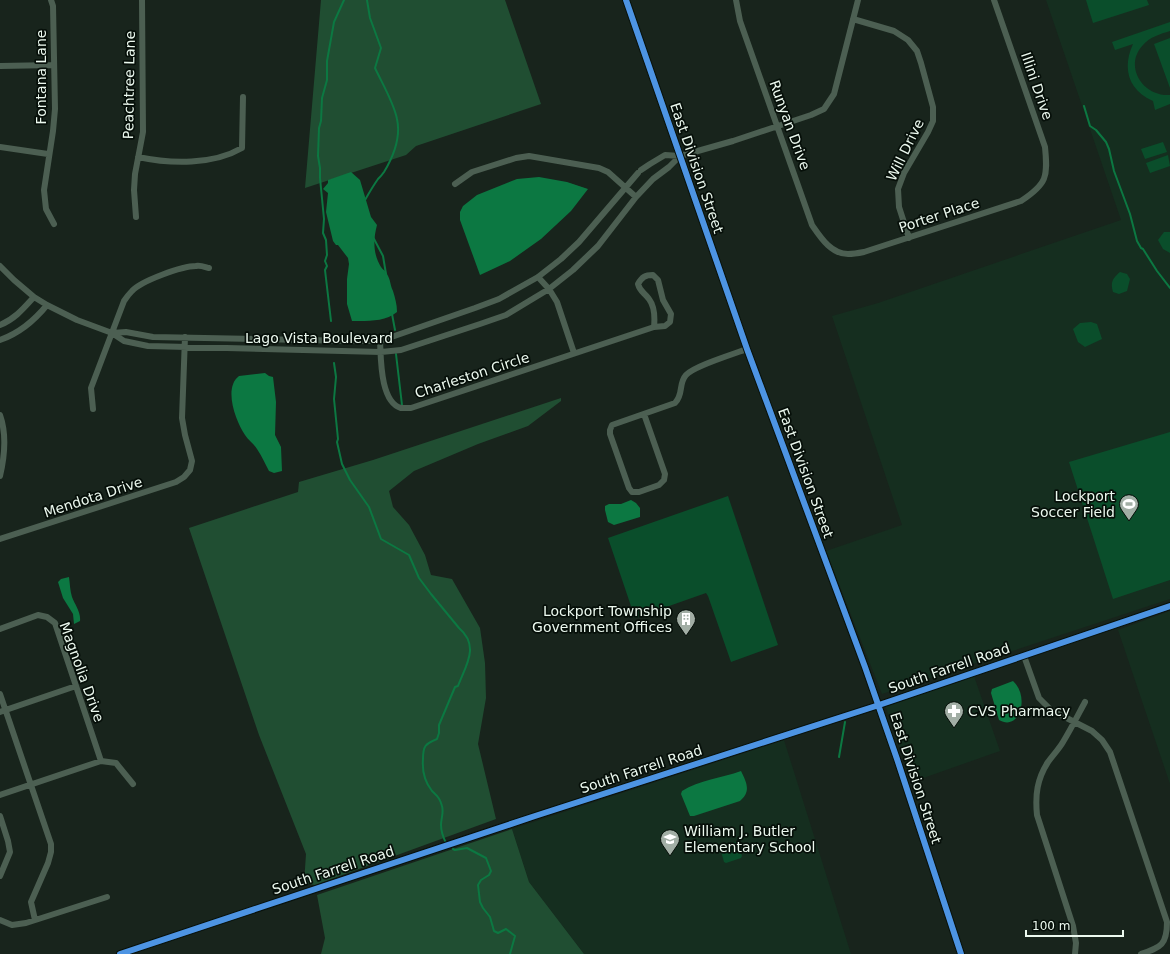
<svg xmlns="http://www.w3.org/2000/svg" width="1170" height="954" font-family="'DejaVu Sans',sans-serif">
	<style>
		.built { fill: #152e1f }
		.green { fill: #0a4e2b }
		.forest { fill: #204e32 }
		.water { fill: #0c7842 }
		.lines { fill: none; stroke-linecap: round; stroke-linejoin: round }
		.stream { stroke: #0c7842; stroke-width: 2 }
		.minor { stroke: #4c5f52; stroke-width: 6 }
		.tertiary { stroke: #4c5f52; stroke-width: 7 }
		.cycleway-casing { stroke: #060f09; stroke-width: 8 }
		.cycleway { stroke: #4d94e3; stroke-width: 6 }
		.labels { text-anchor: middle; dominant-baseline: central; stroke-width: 3.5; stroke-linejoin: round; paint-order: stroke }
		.street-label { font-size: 14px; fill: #ecf9ef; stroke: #060f09 }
		.poi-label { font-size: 14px; fill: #ecf9ef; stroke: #060f09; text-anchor: end }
	</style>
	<rect width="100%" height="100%" fill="#18241c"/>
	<path class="built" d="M1046,0H1170V599L882,694L826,551L902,525L832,316L878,303L1121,220Z
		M1170,611V784L1118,630Z
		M974,676L1000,751L912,782L885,705Z
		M784,740L851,954H584L529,882L512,829Z"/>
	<path class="green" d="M1086,0H1147L1149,5L1093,23Z
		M1170,22V31C1160,34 1150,37 1143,45C1123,66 1143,97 1170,95V104L1155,110L1153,101C1128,90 1122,68 1133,44L1115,50L1112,42Z
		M1170,38V88L1154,44Z
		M1163,142L1167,152L1145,159L1141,149Z
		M1168,155L1170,166L1150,173L1146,163Z
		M1164,232H1170V253L1163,249L1158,240Z
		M1120,272L1127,274L1130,279L1127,291L1119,294L1113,292C1110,282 1113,278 1120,272Z
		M1091,322L1097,324L1102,339L1085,347L1078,342L1073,329L1080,323Z
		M1170,432V580L1113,599L1069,462Z
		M728,496L778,645L731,662L708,596L706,593L635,618L608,538Z
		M736,842L738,843L742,856L741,858L726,863L724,862L720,848L721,846Z"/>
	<path class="forest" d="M321,0H505L541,104L416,146L406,155L305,188Z
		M561,398V401L528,426L478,444L414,471L389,491L393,507L409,525L425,555L431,575L452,579L480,628L485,663L486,698L478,744L496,819L315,885L304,883L306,854L259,735L189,528L298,492L299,482L373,460Z
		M512,829L529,882L584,954H321L325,938L317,895Z"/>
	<path class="water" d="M351,172L360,180L371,217L377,225C373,240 373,254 381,267C383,270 386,271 387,274C391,281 390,285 393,291C395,298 397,304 397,312C385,322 367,321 352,321L347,304V279L349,264L348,258L338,245H336L333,241L326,212L328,193L323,189L328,183V180Z
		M539,177L567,182L588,189L571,211L541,239L510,261L480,275L460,220V212L463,206L477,195L517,179Z
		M265,373L269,376L273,377L276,402L275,435L281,447L282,471L274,473L269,471C265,464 262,456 257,449C254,444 248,440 245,435C236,422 223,388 239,376Z
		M631,500L636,503L640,508V517L614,525L608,522L605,510V506L609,504H621Z
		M69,577C70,584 70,591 72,597C75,605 81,612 80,621L74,624L73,614L63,598L58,582L61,579Z
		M1013,681C1030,696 1020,732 999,720L991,693L992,689Z
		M741,771C747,783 751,792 740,801L694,816H690L681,794L682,791C699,780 722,778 741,771Z"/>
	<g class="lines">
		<path class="stream" d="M1084,106L1090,126L1096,130L1106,142L1109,149L1114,171L1130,214L1137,241L1141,248L1143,249L1157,271L1170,288
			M365,200C369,193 373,186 378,179C380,177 382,175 384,172C393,157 401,137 397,119C394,103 382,83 375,68L381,48L370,18L367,0
			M373,237L383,256L386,274
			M392,314L395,330
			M331,321L325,270L327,266L325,261L327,255L326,240L323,233L324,219L320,178V168L318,156L319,128L321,121L322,98L327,80V61L334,22L344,0
			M396,354L402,405
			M334,363L336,377L334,399L338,439L337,442L342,464L350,480L369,507L381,539L409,555L419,578L431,594L459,628C480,646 466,665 458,686L455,687L439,725V733L437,739C425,744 423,746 423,759C422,771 424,781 432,791C437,796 440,798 442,806C444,813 441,818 441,825C441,831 443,837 446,843
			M839,757L845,722
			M453,849L455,850L467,848L486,858L491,871L489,875L481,880L478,885L480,902L483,908L490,917L494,931L498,933L506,929L515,936L510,954"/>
		<path class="minor" d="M51,0L53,6L55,109L53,131L44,190L46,209L54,224
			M736,0L740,21L812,225C821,238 831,254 848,254C853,254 859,253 864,252L1021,201C1047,184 1048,177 1045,147L994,0
			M853,19L894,31L908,40L917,51L921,63L933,107V121L928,132L904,173L898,189L899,207L909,238
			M0,66L54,65
			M0,147L48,154
			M138,157C171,164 213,165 242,148L243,97
			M641,170L650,164L665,155L680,156L733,141L811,115L824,109L834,94L858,0
			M455,184L472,172L516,158L529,156L599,168L608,172L636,197
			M136,217L134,190L135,174L143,132L142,0
			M0,266L14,280L34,297L47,305L77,320L112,333L124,341L148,346L381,352L401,350L480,324L506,315L549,289L573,270L598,246L636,197L653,179L669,167L680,156
			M538,277L549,289L557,302L574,353
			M0,325C15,319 24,308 34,297
			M112,333L126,332L153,337L355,341H380L475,308L499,299L538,277L561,259L579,242L638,173
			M0,340C20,333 34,321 47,305
			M380,341C381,358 380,402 401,408C404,408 408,408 411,408L654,327L665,326L670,322L671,314L663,300L658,280L653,275C645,275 642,277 638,284C640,292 644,292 649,299C655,307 655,317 654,327
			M93,409L91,388L124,301C126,298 129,294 132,291C141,281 182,266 196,266C200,265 205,267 209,268
			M644,414L665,474L664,480L659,485L639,492H632L629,488L610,434V430L612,425L675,403C684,394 678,384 686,375C694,366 734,354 747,349
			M0,415C7,435 5,455 0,476
			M0,539L176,482L184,477L190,470L192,461L185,435L182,418L185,337
			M0,629L38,615L47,617L55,623L101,761
			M1024,656L1039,698L1051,710L1092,731L1102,740L1110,752L1167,922C1167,945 1161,947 1141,954
			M0,694L51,844V852L48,863L31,902L35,920
			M0,712L76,686
			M0,795L101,761L116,763L133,784
			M0,816L8,841L10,852L0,876
			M0,920L12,925L26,923L107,897
			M1075,954L1076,943L1073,926L1037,815C1035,795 1037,779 1048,762C1053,755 1059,749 1063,742C1071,729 1078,715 1085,702"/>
		<path class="tertiary" d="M626,0L747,349L865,667L897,759L961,954
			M120,954L535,816L879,705L1170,606"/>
		<g class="cycleway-casing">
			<path id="cycleway" d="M626,0L747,349L865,667L897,759L961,954
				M120,954L535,816L879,705L1170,606"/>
		</g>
		<use href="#cycleway" class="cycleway"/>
	</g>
	<defs>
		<g id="stadium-pin" transform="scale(1)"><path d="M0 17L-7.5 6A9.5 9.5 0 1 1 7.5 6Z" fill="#a2aea5" stroke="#060f09"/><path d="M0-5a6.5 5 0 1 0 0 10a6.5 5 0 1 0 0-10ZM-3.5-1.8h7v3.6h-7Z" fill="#fff"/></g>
		<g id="building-pin" transform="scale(1)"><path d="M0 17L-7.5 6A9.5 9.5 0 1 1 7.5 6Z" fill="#a2aea5" stroke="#060f09"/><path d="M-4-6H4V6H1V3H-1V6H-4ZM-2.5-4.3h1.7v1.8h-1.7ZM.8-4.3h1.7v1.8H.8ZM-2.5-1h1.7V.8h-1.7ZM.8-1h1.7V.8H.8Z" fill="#fff"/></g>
		<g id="pharmacy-pin" transform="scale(1)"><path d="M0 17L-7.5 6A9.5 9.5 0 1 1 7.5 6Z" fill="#a2aea5" stroke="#060f09"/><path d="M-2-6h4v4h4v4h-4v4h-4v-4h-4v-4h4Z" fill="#fff"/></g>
		<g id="school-pin" transform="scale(1)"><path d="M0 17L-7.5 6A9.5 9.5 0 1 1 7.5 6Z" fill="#a2aea5" stroke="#060f09"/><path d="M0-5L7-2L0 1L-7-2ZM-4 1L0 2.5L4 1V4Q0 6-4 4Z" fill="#fff"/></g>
	</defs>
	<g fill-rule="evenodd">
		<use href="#stadium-pin" x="1129" y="504"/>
		<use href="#building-pin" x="686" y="619"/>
		<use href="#pharmacy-pin" x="954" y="711"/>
		<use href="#school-pin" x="670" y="839"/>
	</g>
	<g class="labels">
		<g class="street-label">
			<text transform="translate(41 77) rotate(-90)">Fontana Lane</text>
			<text transform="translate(129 85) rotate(-89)">Peachtree Lane</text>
			<text transform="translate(1037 86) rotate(71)">Illini Drive</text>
			<text transform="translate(790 125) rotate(70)">Runyan Drive</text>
			<text transform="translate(905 150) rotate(-64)">Will Drive</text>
			<text transform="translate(697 168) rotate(71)">East Division Street</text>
			<text transform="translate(939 215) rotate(-18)">Porter Place</text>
			<text x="319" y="338">Lago Vista Boulevard</text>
			<text transform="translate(472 375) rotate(-18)">Charleston Circle</text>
			<text transform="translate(806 473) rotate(70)">East Division Street</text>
			<text transform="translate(93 497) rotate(-18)">Mendota Drive</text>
			<text transform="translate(949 668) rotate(-19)">South Farrell Road</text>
			<text transform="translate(82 672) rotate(70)">Magnolia Drive</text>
			<text transform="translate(641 769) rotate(-18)">South Farrell Road</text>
			<text transform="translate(916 778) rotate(72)">East Division Street</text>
			<text transform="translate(333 870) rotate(-18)">South Farrell Road</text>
		</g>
		<g class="poi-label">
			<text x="1115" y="496">Lockport<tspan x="1115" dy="16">Soccer Field</tspan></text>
			<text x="672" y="611">Lockport Township<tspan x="672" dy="16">Government Offices</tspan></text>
			<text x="968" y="711" text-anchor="start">CVS Pharmacy</text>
			<text x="684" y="831" text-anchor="start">William J. Butler<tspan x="684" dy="16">Elementary School</tspan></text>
		</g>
	</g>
	<path d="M1026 930v6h97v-6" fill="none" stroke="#ecf9ef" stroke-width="2"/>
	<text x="1032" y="930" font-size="12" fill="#ecf9ef" stroke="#060f09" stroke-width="3" paint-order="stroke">100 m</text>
</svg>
